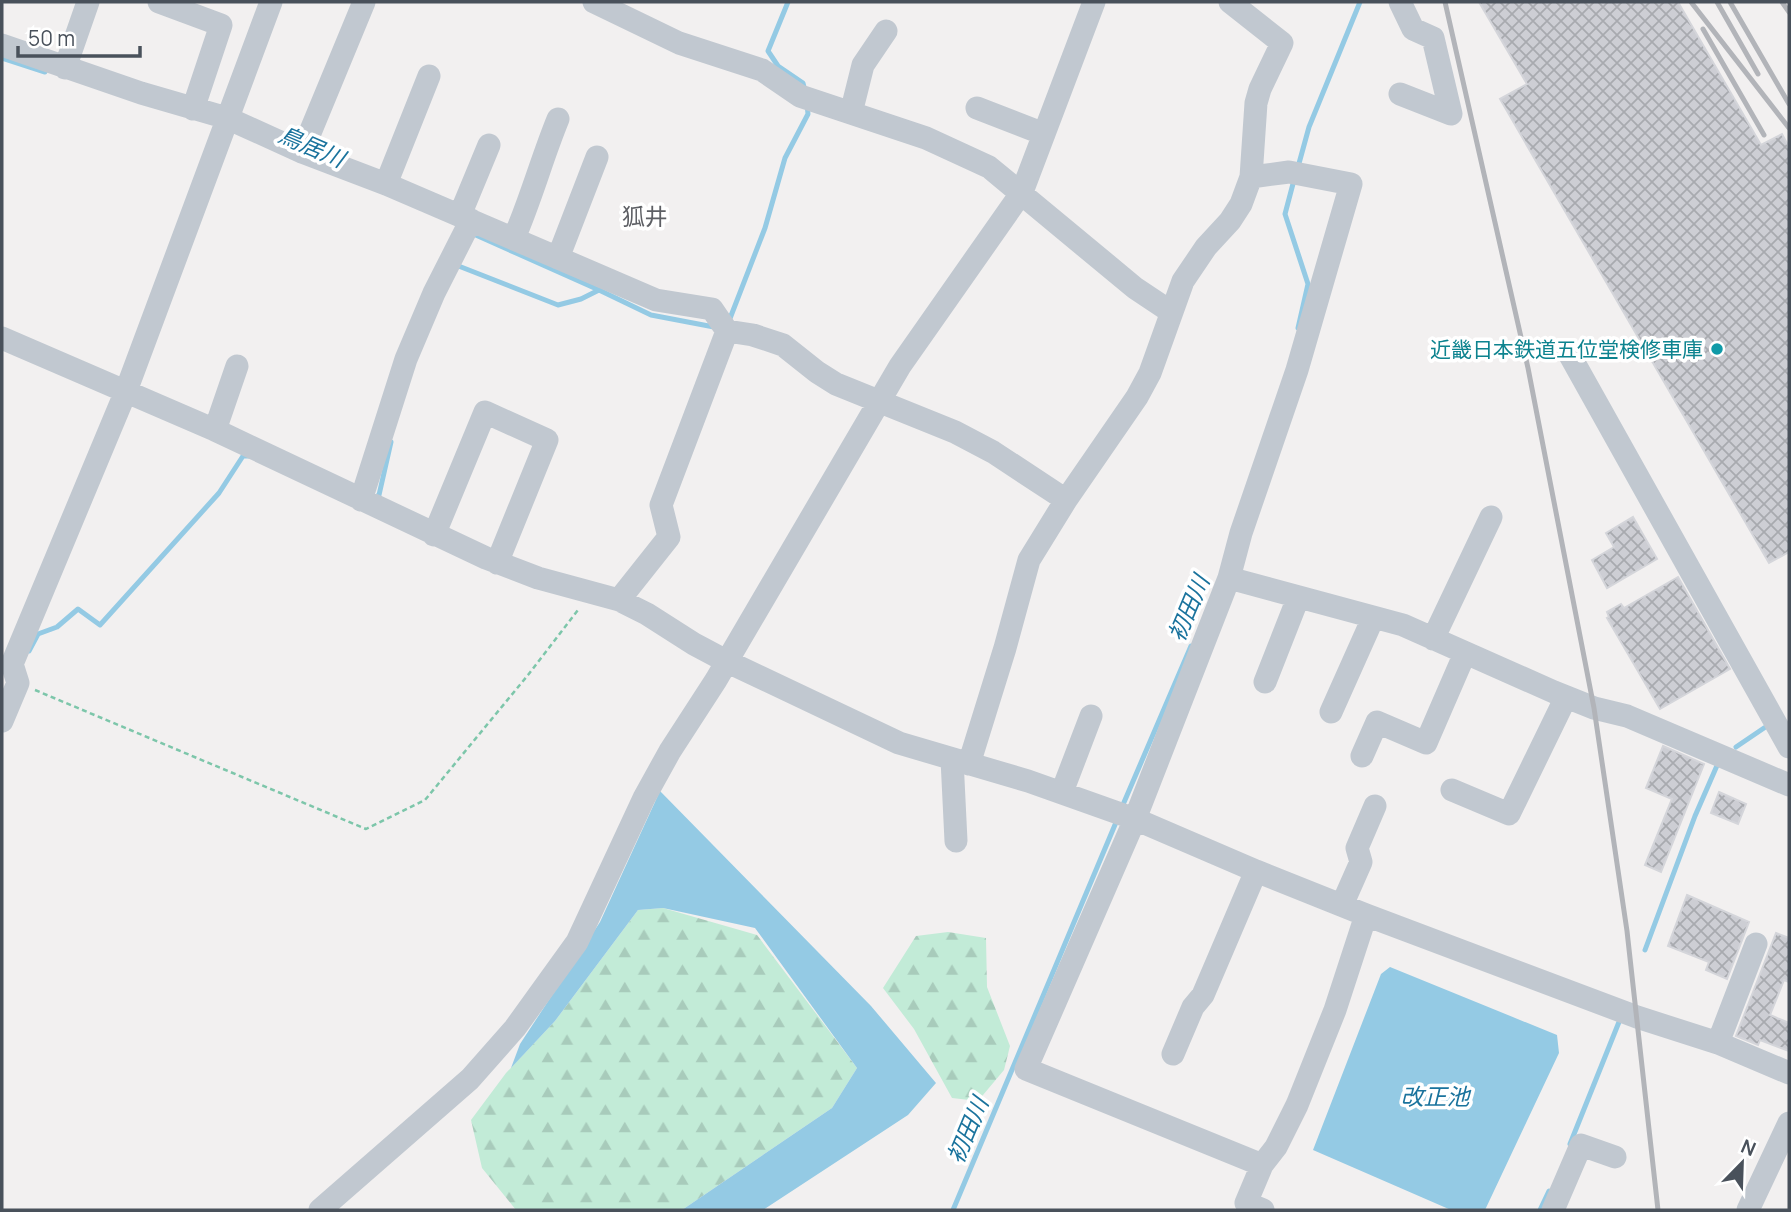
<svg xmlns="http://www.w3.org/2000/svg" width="1791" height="1212" font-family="Manrope,'Noto Sans JP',sans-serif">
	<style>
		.forest { fill: url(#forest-firs) }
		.water { fill: #94cae4 }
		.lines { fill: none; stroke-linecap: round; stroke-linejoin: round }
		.stream { stroke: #94cae4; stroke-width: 5 }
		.building { fill: url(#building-cross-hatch); stroke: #d4d5da; stroke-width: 2 }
		.path { stroke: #7dc6aa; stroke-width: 2.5; stroke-dasharray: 5 3.5; stroke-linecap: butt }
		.minor { stroke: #c1c8d0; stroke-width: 23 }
		.rail { stroke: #b2b4b9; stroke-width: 5 }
		.culture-dot { fill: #0f9aa8; stroke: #fff; stroke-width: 2.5 }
		.labels { text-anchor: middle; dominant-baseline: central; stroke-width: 7; stroke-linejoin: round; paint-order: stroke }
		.culture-label { font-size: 21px; fill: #0d838f; stroke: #fff; text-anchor: end }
		.water-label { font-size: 23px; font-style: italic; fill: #1a739d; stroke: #fff }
		.neighbourhood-label { font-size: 23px; fill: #5d5f64; stroke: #fff }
	</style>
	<defs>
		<pattern id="forest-firs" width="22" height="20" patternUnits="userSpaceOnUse" patternTransform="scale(1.75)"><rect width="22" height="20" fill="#c2ebd7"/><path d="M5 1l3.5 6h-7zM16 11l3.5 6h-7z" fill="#a8cbbb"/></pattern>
		<pattern id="building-cross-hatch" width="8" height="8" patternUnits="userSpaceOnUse" patternTransform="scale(1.75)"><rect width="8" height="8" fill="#cdced4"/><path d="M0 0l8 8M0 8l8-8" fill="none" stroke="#a8aaaf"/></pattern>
	</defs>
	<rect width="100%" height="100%" fill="#f2f0f0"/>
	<path class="forest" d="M663,908L757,935L857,1068L832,1108L682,1210H516L482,1168L471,1120L506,1073L555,1021L638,910Z
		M948,932L986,938L987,987L1010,1046L1004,1070L978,1101L952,1098L914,1029L883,988L916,936Z"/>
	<path class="water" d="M660,791L871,1006L936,1083L908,1115L763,1210H682L832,1108L857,1068L755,928L663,908L638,910L555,1021L511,1068L520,1044L600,922Z
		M1390,967L1557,1035L1559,1053L1485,1210H1451L1313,1150L1381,974Z"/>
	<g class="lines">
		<path class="stream" d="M788,2L768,51L778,66L803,83L805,91
			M2,58L45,72
			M1298,167L1309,127L1360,2
			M1294,180L1285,214L1308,284L1298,328
			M469,232L599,290
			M456,267V265L558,305L581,299L599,290L651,315L714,327
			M729,321L765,228L785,158L808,114L807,104
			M374,498L379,495L391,442
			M29,651L38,634L57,627L78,609L100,625L219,493L243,456H249
			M1736,747L1764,728
			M1122,807L1191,646
			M1645,950L1695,816L1719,761
			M1570,1144L1621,1017
			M953,1210L1117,820
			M1540,1210L1549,1191"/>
	</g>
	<path class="building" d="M1479,2H1678L1761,145L1782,134L1789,147V552L1769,563L1500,99L1527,84Z
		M1633,517L1657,559L1607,588L1592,560L1614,547L1606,533Z
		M1678,577L1730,669L1660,709L1607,618L1609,617L1607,612L1621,604L1624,608Z
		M1663,746L1704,764L1661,872L1645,865L1672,799L1646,788Z
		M1719,792L1746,804L1738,824L1711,813Z
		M1687,895L1749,922L1727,979L1706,970L1709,962L1668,946Z
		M1776,933L1789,938V982L1784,980L1770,1015L1789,1023V1051L1760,1040L1758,1045L1736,1036Z"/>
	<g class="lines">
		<path class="path" d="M35,690L366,829L425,800L528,675L578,610"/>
		<path class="minor" d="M159,2L221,25L193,109
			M594,2L679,43L762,70L800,96L926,138L989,167L1135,288L1171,312
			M1400,2L1413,29L1433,38L1451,114L1400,94
			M2,45L141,93L227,118L302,152L386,184L656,300L712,309L727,331
			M65,68L88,2
			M977,108L1044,134
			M851,113L863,65L886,31
			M302,152L364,2
			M1251,177L1289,172L1351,184L1297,370L1241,533L1229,578L1135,819L1026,1069L1262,1165
			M386,184L429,76
			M460,215L489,145
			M514,238C531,199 542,158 558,119
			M558,258L597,157
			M2,338L215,430L486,558L538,578L619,600L647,614L694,644L726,661L899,743L1028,781L1135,819L1256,871L1366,915L1637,1017L1718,1043L1789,1073
			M1567,350L1789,747
			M215,430L237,366
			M361,500L406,359L434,293L471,220
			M434,535L485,412L547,440L497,563
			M1229,578L1403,625L1554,692L1594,708L1627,716L1789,785
			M619,600L669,537L661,505L727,331L753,335L783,345L817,372L836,384L955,432L993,452L1066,500
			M1433,639L1491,517
			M1265,682L1298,598
			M1331,712L1373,618
			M2,721L18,683L12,664L126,391L271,2
			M1362,756L1377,722L1426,743L1465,653
			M952,759L956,841
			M969,764L1005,648L1029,560L1066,500L1137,397L1150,373L1183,281L1206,247L1230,221L1241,204L1251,177L1256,103L1260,89L1282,43L1230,2
			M1452,790L1509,814L1566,697
			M1062,792L1091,716
			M1342,905L1361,862L1357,848L1375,806
			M1718,1043L1756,944
			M1173,1054L1193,1007L1203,995L1256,871
			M320,1210L470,1079L515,1028L577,942L644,798L670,751L716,680L900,366L1022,192L1094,2
			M1263,1210L1246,1203L1262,1165L1276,1147L1297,1105L1335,1010L1366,915
			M1553,1210L1581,1145L1615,1157
			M1748,1210L1789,1123"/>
		<path class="rail" d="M1445,2L1528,368L1594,708L1627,931L1658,1210
			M1691,2L1789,128
			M1717,2L1758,74
			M1730,2L1789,104
			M1782,2L1789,12
			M1703,29L1764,135"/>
	</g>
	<circle class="culture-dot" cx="1717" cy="349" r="7"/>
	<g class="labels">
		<g class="culture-label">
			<text x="1703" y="349">近畿日本鉄道五位堂検修車庫</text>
		</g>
		<g class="water-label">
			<text transform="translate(312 146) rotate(23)">鳥居川</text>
			<text transform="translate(1188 608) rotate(-67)">初田川</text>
			<text x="1435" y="1096">改正池</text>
			<text transform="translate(967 1130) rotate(-67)">初田川</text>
		</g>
		<g class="neighbourhood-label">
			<text x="645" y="216">狐井</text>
		</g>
	</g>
	<rect width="1791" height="1212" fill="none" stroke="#49515b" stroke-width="7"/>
	<g transform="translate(1742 1163) rotate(23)" stroke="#ffffff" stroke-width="5" paint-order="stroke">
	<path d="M0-5L12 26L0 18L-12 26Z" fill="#49515b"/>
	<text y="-10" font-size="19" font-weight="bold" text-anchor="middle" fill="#49515b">N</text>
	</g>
	<path d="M18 46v10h122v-10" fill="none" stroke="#49515b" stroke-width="3.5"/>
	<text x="28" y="46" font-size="21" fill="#49515b" stroke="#ffffff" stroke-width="5" paint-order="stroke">50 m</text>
</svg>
